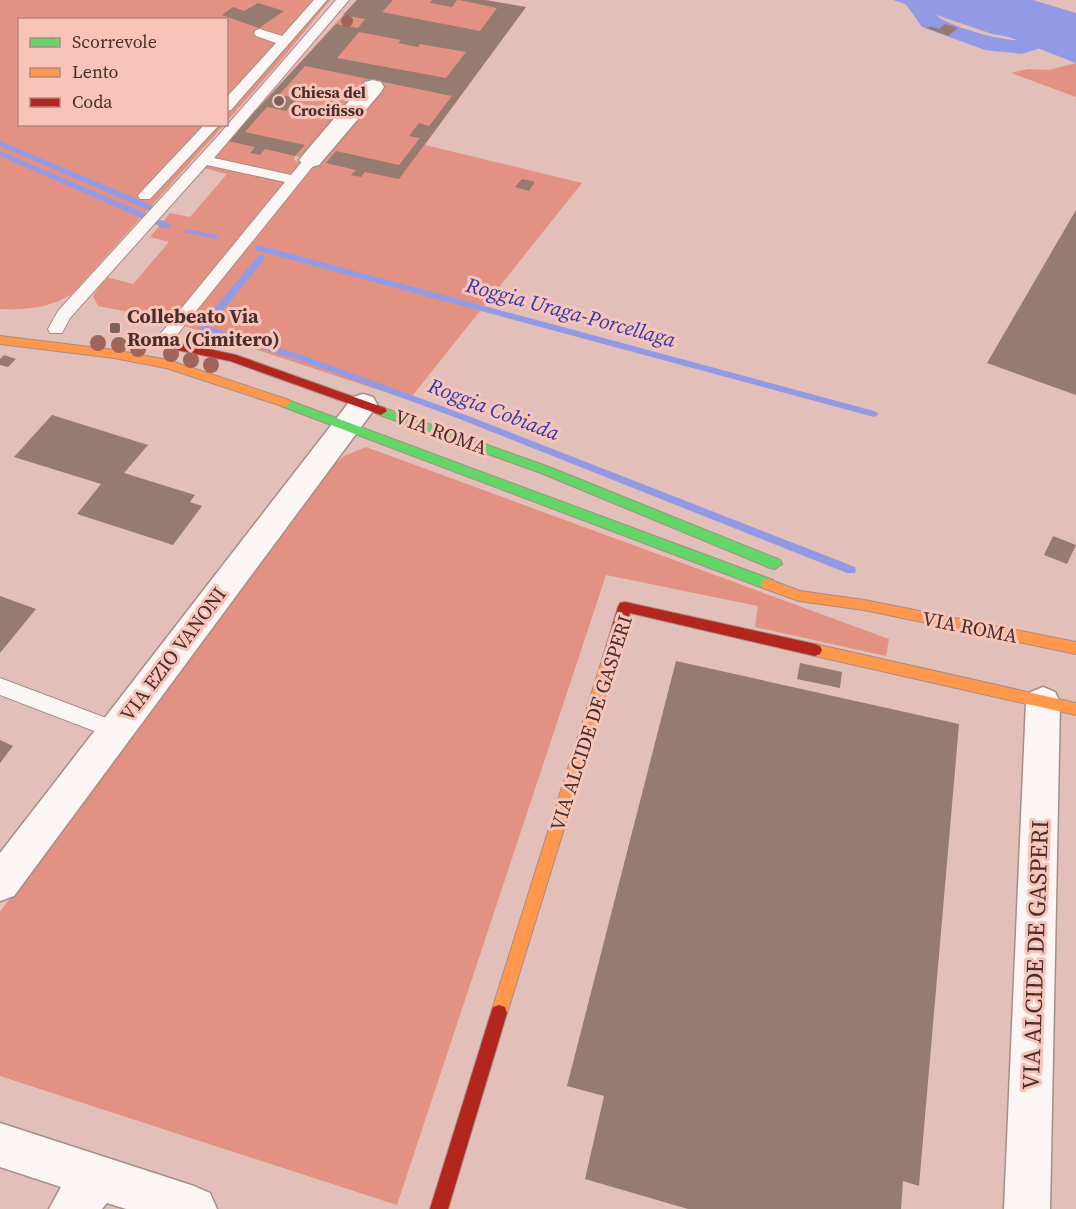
<svg xmlns="http://www.w3.org/2000/svg" width="1076" height="1209" font-family="'Source Serif 4',serif">
	<style>
		.green { fill: #e39182 }
		.water { fill: #929ae5 }
		.lines { fill: none; stroke-linecap: round; stroke-linejoin: round }
		.stream { fill: #929ae5; fill-rule: evenodd }
		.canal { fill: #929ae5; fill-rule: evenodd }
		.building { fill: #967b70; fill-rule: evenodd }
		.lane-casing { stroke: #a78d88; stroke-width: 2 }
		.street-casing { stroke: #a78d88; stroke-width: 3 }
		.fast-casing { stroke: #a78d88; stroke-width: 2 }
		.slow-casing { stroke: #a78d88; stroke-width: 2 }
		.jam-casing { stroke: #a78d88; stroke-width: 2 }
		.lane { fill: #fbf5f4; fill-rule: evenodd }
		.street { fill: #fbf5f4; fill-rule: evenodd }
		.fast { fill: #63d668; fill-rule: evenodd }
		.slow { fill: #ff974d; fill-rule: evenodd }
		.jam { fill: #b3261e; fill-rule: evenodd }
		.tree { fill: #a1645b }
		.poi-dot { fill: #7f615c; stroke: #f8c4b9; stroke-width: 2 }
		.labels { text-anchor: middle; dominant-baseline: central; stroke-width: 6; stroke-linejoin: round; paint-order: stroke }
		.far-poi-label { font-size: 16px; font-weight: bold; fill: #492f2b; stroke: #f8c4b9; text-anchor: start }
		.poi-label { font-size: 20px; font-weight: bold; fill: #492f2b; stroke: #f8c4b9; text-anchor: start }
		.street-label { font-size: 20px; fill: #492f2b; stroke: #f8c4b9 }
		.water-label { font-size: 21px; font-style: italic; fill: #2e39b6; stroke: #f8c4b9 }
		.near-street-label { font-size: 24px; fill: #492f2b; stroke: #f8c4b9 }
	</style>
	<rect width="100%" height="100%" fill="#e2bfb8"/>
	<path class="green" d="M0,0H330L283,58L227,121L226,20H20V124L224,125L72,294C50,308 26,310 0,309Z
		M357,0H485L526,7L425,145L582,183L409,400L182,325L311,166L325,163L295,156L294,160L300,163L290,176L212,158Z
		M1076,63V97L1011,73L1028,69L1049,70Z
		M208,163L286,181L171,320L98,306L93,296L106,277L133,284L169,242L150,237L170,213L190,217L227,174L203,168Z
		M366,447L889,639L886,656L755,627L758,606L606,575L397,1205L0,1076V912L323,473L344,456Z"/>
	<path class="water" d="M893,0H1033L1076,13V63L1009,37L992,34Z"/>
	<g class="lines">
		<path class="stream" d="M0,141L156,207L157,209L156,211H150L0,146Z
			M0,151L170,224L171,226L170,228H164L0,156Z
			M185,229L215,235L219,237L215,239L188,233H185Z
			M258,245L874,411L879,414L874,417L255,250V246Z
			M261,255L264,256V260L209,327L305,356L463,414L855,567L856,570L855,573H847L457,418L299,360L200,330V326L258,256Z"/>
		<path class="canal" d="M903,0H925C929,6 934,14 940,18C954,27 1000,41 1019,40C1033,39 1044,28 1059,32L1062,37L1059,42L1022,54L985,50L922,27Z"/>
	</g>
	<path class="building" d="M357,0H393L382,12L480,31L497,8L459,0H485L526,7L399,179L365,172L361,177L351,175L356,170L326,163L336,151L399,165L420,138L409,136L419,123L429,126L452,96L305,66L279,95L297,98L286,111L267,107L245,132L305,145L295,156L265,149L260,155L250,153L255,147L228,141L336,24L358,28L365,19L343,15ZM359,32L401,40L398,43L418,47L420,44L466,52L446,78L337,58Z
		M432,0H457L452,7L430,3Z
		M258,3L284,11L259,28L222,15L233,7L244,11Z
		M945,24L958,28L948,36L927,28L930,26L939,29Z
		M522,179L535,182L529,191L515,187Z
		M1076,210V395L987,363Z
		M4,355L16,359L8,367L0,365V359Z
		M52,415L148,445L124,473L195,495L190,502L202,506L173,545L77,514L101,484L14,457Z
		M1053,536L1076,545L1067,564L1044,555Z
		M0,596L36,609L0,653Z
		M676,661L959,724L919,1186L903,1181L901,1209H688L585,1179L604,1096L567,1086Z
		M800,663L842,672L840,688L797,679Z
		M0,740L13,746L0,763Z"/>
	<g class="lines">
		<g class="lane-casing">
			<path id="lane" d="M314,0H327L231,110L226,111V98L276,43L256,36L254,33L256,30L260,29L282,36Z
				M336,0H349L214,158L291,175L306,157H316L318,160L167,347H155L153,343L285,182L207,165L70,318L62,333H50L48,329L58,311L217,137Z
				M205,124H220L150,199H140L138,196L140,193Z
				M0,678L122,724L126,730L122,736L115,739L0,695Z"/>
		</g>
		<g class="street-casing">
			<path id="street" d="M373,80L381,82L384,87L381,92L319,165L311,167L303,165L299,160L303,155L365,82Z
				M363,394L373,397L377,404L373,411L14,896L0,901V853L353,397Z
				M1043,687L1055,692L1060,702L1050,1209H1004L1026,702L1031,692Z
				M0,1123L194,1186L210,1193L217,1209H126L107,1203L102,1209H49L61,1187L0,1167Z"/>
		</g>
		<g class="fast-casing">
			<path id="fast" d="M285,399L773,580L775,584L773,588H763L281,406L279,403L281,400Z
				M381,407L549,467L780,560L782,564L775,569L770,568L541,473L377,414L375,411Z"/>
		</g>
		<g class="slow-casing">
			<path id="slow" d="M0,336L114,350L168,360L289,400L291,403L285,407L166,368L114,358L0,344Z
				M768,579L800,591L864,600L1076,642V654L864,610L799,601L763,588L761,584L763,580Z
				M815,644L1076,703V715L815,656L810,654L808,650L810,646Z
				M610,651L615,653L617,657L507,1013L505,1019L499,1021L493,1019L491,1013L603,657L605,653Z"/>
		</g>
		<g class="jam-casing">
			<path id="jam" d="M167,340L236,355L385,408L387,411L381,415L230,361L163,347L161,344Z
				M625,602L815,644L820,646L822,650L820,654L815,656L630,613L617,657L615,661H605L603,657L618,607L620,603Z
				M499,1005L505,1007L507,1013L448,1209H430L491,1013L493,1007Z"/>
		</g>
		<use href="#lane" class="lane"/>
		<use href="#street" class="street"/>
		<use href="#fast" class="fast"/>
		<use href="#slow" class="slow"/>
		<use href="#jam" class="jam"/>
	</g>
	<g class="tree">
		<circle cx="347" cy="21" r="6"/>
		<circle cx="98" cy="343" r="8"/>
		<circle cx="119" cy="345" r="8"/>
		<circle cx="138" cy="349" r="8"/>
		<circle cx="171" cy="354" r="8"/>
		<circle cx="191" cy="360" r="8"/>
		<circle cx="211" cy="365" r="8"/>
	</g>
	<g class="poi-dot">
		<circle cx="279" cy="101" r="6"/>
		<rect x="109" y="322" width="12" height="12" rx="3"/>
	</g>
	<g class="labels">
		<g class="far-poi-label">
			<text x="291" y="92">Chiesa del<tspan x="291" dy="18">Crocifisso</tspan></text>
		</g>
		<g class="poi-label">
			<text x="127" y="316">Collebeato Via<tspan x="127" dy="23">Roma (Cimitero)</tspan></text>
		</g>
		<g class="street-label">
			<text transform="translate(441 432) rotate(20)">VIA ROMA</text>
			<text transform="translate(970 627) rotate(11)">VIA ROMA</text>
			<text transform="translate(173 654) rotate(-53)">VIA EZIO VANONI</text>
			<text transform="translate(591 723) rotate(-72)">VIA ALCIDE DE GASPERI</text>
		</g>
		<g class="water-label">
			<text transform="translate(571 312) rotate(15)">Roggia Uraga-Porcellaga</text>
			<text transform="translate(494 409) rotate(21)">Roggia Cobiada</text>
		</g>
		<g class="near-street-label">
			<text transform="translate(1035 955) rotate(-88)">VIA ALCIDE DE GASPERI</text>
		</g>
	</g>
	<rect x="18" y="18" width="210" height="108" fill="#f8c4b9" stroke="#b28880" stroke-width="1.5"/>
	<rect x="30" y="38" width="30" height="9" fill="#63d668" stroke="#b28880" stroke-width="1.5"/>
	<text x="72" y="48" font-size="18" fill="#492f2b">Scorrevole</text>
	<rect x="30" y="68" width="30" height="9" fill="#ff974d" stroke="#b28880" stroke-width="1.5"/>
	<text x="72" y="78" font-size="18" fill="#492f2b">Lento</text>
	<rect x="30" y="98" width="30" height="9" fill="#b3261e" stroke="#b28880" stroke-width="1.5"/>
	<text x="72" y="108" font-size="18" fill="#492f2b">Coda</text>
</svg>
